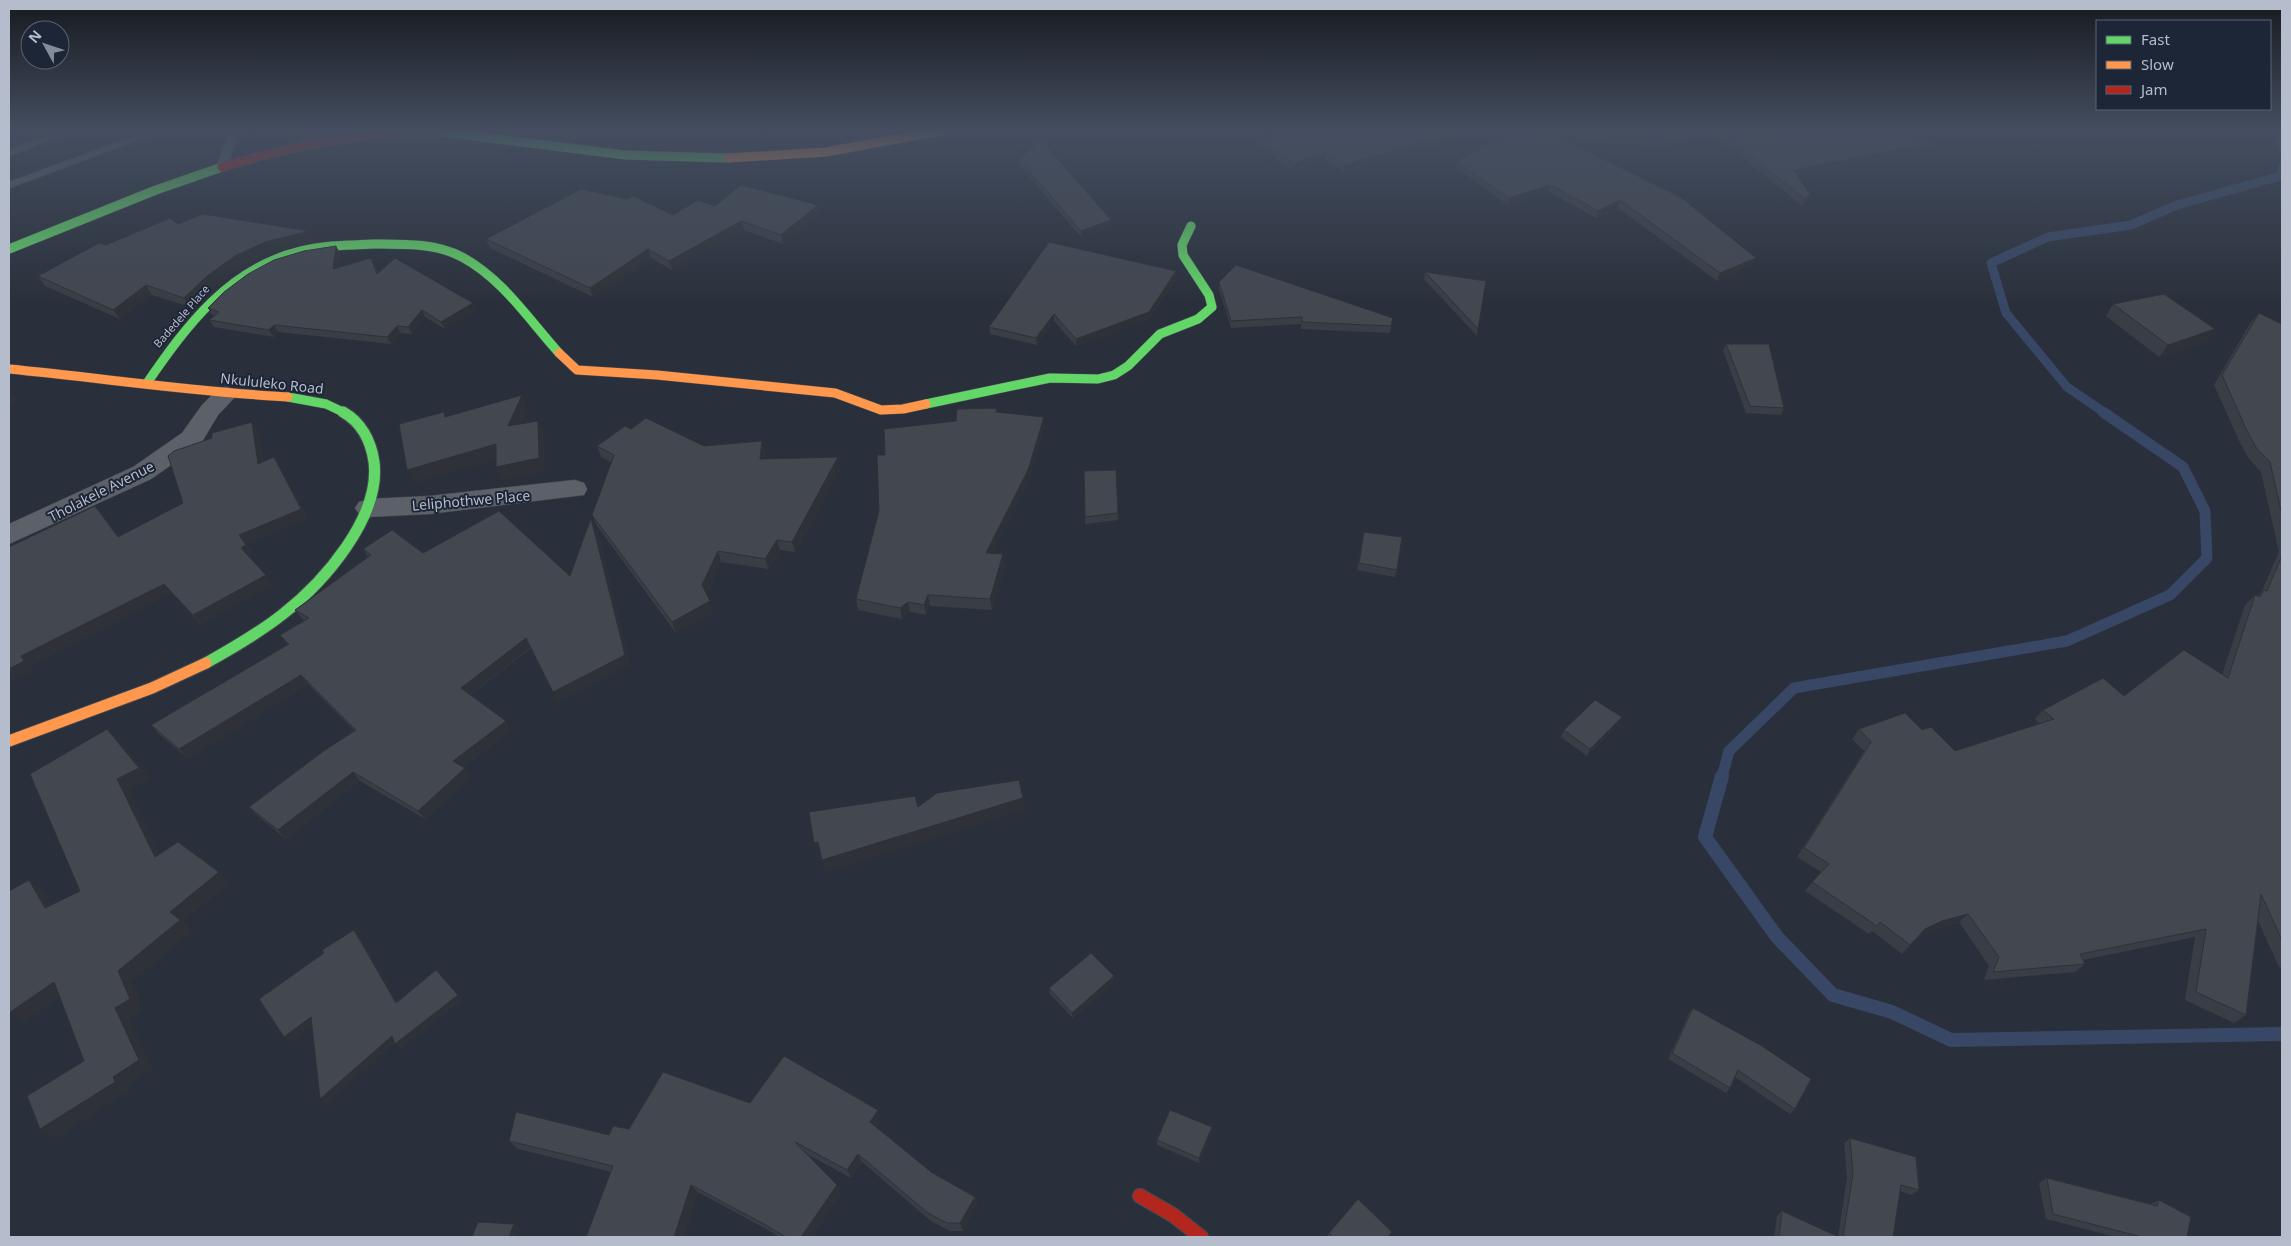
<svg xmlns="http://www.w3.org/2000/svg" width="2291" height="1246" font-family="'Noto Sans',sans-serif">
	<style>
		.lines { fill: none; stroke-linecap: round; stroke-linejoin: round }
		.stream-far2 { stroke: #374765; stroke-width: 9 }
		.stream-far1 { stroke: #374765; stroke-width: 11 }
		.stream { stroke: #374765; stroke-width: 14 }
		.lane-casing { stroke: #474b53; stroke-width: 2 }
		.street-casing { stroke: #474b53; stroke-width: 1 }
		.fast-far1-casing { stroke: #474b53; stroke-width: 10 }
		.fast-casing { stroke: #474b53; stroke-width: 13 }
		.slow-far1-casing { stroke: #474b53; stroke-width: 10 }
		.slow-casing { stroke: #474b53; stroke-width: 13 }
		.jam-far1-casing { stroke: #474b53; stroke-width: 10 }
		.jam-casing { stroke: #474b53; stroke-width: 16 }
		.lane { fill: #5c6068; fill-rule: evenodd }
		.street { fill: #5c6068; fill-rule: evenodd }
		.fast-far1 { stroke: #63d668; stroke-width: 9 }
		.fast { stroke: #63d668; stroke-width: 11 }
		.slow-far1 { stroke: #ff974d; stroke-width: 9 }
		.slow { stroke: #ff974d; stroke-width: 11 }
		.jam-far1 { stroke: #b3261e; stroke-width: 9 }
		.jam { stroke: #b3261e; stroke-width: 14 }
		.wall { fill: #393d45 }
		.shaded-wall { fill: #2e3238 }
		.building { fill: #424750; stroke: #2e3238 }
		.labels { text-anchor: middle; dominant-baseline: central; stroke-width: 4; stroke-linejoin: round; paint-order: stroke }
		.far-street-label { font-size: 11px; fill: #b5bccb; stroke: #1d2636 }
		.street-label { font-size: 14px; fill: #b5bccb; stroke: #1d2636 }
	</style>
	<rect width="100%" height="100%" fill="#2a303b"/>
	<g class="lines">
		<path class="stream-far2" d="M2276,130L2282,148
			M2105,413L2067,387L2006,313L1991,263L2048,237L2131,225L2177,205L2281,176L2282,167"/>
		<path class="stream-far1" d="M1722,777L1729,751L1794,688L2067,641L2170,595L2207,558L2205,511L2183,467L2103,412"/>
		<path class="stream" d="M1722,776L1705,837L1777,937L1833,995L1892,1012L1951,1040L2282,1034"/>
		<g class="lane-casing">
			<path id="lane" d="M63,130H76L9,156V150Z
				M152,130H165L9,188V182Z
				M229,130H239L227,167L222,170L217,167Z
				M319,130H330L304,148H296V144Z"/>
		</g>
		<g class="street-casing">
			<path id="street" d="M226,387L234,389L238,394L218,415L200,445L151,479L9,544V524L133,467L182,433L202,405L218,389Z
				M575,480L584,483L587,489L584,495L429,514L368,517L359,514L355,508L359,502L368,499L429,496Z"/>
		</g>
		<g class="fast-far1-casing">
			<path id="fast-far1" d="M442,132L625,155L728,158
				M9,249L156,190L222,167
				M147,383C187,325 229,268 301,251C325,245 349,245 373,244C403,244 436,243 462,257C503,279 529,320 559,353
				M288,397L326,404L345,413
				M926,404L1050,378L1098,379L1114,375L1128,366L1160,334L1198,319L1212,307L1209,295L1183,255L1182,245L1191,226"/>
		</g>
		<g class="fast-casing">
			<path id="fast" d="M206,663C233,648 259,633 283,614C324,582 381,517 374,462C371,441 361,422 343,412"/>
		</g>
		<g class="slow-far1-casing">
			<path id="slow-far1" d="M728,158L826,152L945,130
				M559,353L577,370L657,375L835,393L881,410L903,409L926,404
				M9,369C102,378 195,392 288,397"/>
		</g>
		<g class="slow-casing">
			<path id="slow" d="M9,741L152,688L206,663"/>
		</g>
		<g class="jam-far1-casing">
			<path id="jam-far1" d="M222,167C295,145 366,131 442,132"/>
		</g>
		<g class="jam-casing">
			<path id="jam" d="M1140,1196L1173,1215L1201,1237"/>
		</g>
		<use href="#lane" class="lane"/>
		<use href="#street" class="street"/>
		<use href="#fast-far1" class="fast-far1"/>
		<use href="#fast" class="fast"/>
		<use href="#slow-far1" class="slow-far1"/>
		<use href="#slow" class="slow"/>
		<use href="#jam-far1" class="jam-far1"/>
		<use href="#jam" class="jam"/>
	</g>
	<path class="wall" d="M1278,130H1486L1344,172L1325,160L1292,171L1262,146V139L1277,134Z
		M1494,130H1544L1756,258L1752,265L1717,281L1618,208L1596,218L1549,192L1508,205L1456,168L1457,161L1498,139Z
		M1581,130H1892L1929,150L1798,175L1810,194L1807,201L1802,206L1716,136L1668,139L1666,145L1581,142Z
		M1019,159L1111,227L1081,237L1019,165Z
		M715,206L820,214L783,244L744,230L672,270L651,258L593,297L490,248L486,239L673,215Z
		M178,224L309,231L315,241L271,252L241,266L214,286L191,307L152,295L120,319L45,286L38,276L106,245Z
		M340,253L338,267L371,258L378,273L477,310L445,329L425,317L412,334L401,333L391,344L278,332L274,337L214,327L209,320L215,315H212L208,308Z
		M1425,272L1478,329L1477,336L1424,279Z
		M1176,278L1149,319L1076,346L1054,321L1037,345L990,334L989,327Z
		M1219,282L1393,318L1390,333L1301,329V324L1231,328L1219,289Z
		M2113,304L2207,341L2159,357L2106,316Z
		M2259,313L2282,324V967H2279L2258,921L2246,1015L2234,1023L2185,1000L2195,937L2083,960L2085,964L2075,972L1984,980L1989,966L1959,922L1933,930L1918,937L1902,954L1872,931L1869,934L1805,891L1821,872L1797,857L1864,751L1852,739L1859,729L1922,730L1955,751L2040,724L2035,719L2043,710L2124,696L2222,675L2245,605L2255,595L2258,596L2261,593L2279,552L2261,472L2249,459L2240,443L2214,385L2251,322Z
		M1726,344L1784,408L1781,415L1746,413L1723,351Z
		M996,408L997,412L1044,417V427L1029,480L992,554L1005,565L992,610L930,606L926,615L910,612L902,619L858,610L856,599L879,511L885,455L956,421Z
		M631,429L704,446L765,452L764,459L841,467L795,552L780,550L769,569L721,562L707,594L714,612L676,633L597,526L592,515L611,462L601,457L597,446Z
		M258,431L263,462L274,457L280,467L307,518L246,544L253,554L249,556L272,584L200,624L172,593L30,665L33,670L9,682V547L95,506L119,536L183,503Z
		M1116,470L1118,520L1085,524L1084,471Z
		M596,528L630,664L558,701L531,648L470,695L511,730L464,767L471,777L425,819L360,781L286,839L258,816L249,807L355,731L308,684L188,758L160,735L151,725L288,645L280,635L305,621L302,619L295,610L368,557L363,549L423,553L570,576Z
		M1364,532L1397,570L1395,577L1357,570Z
		M1618,724L1587,756L1561,737L1564,730Z
		M1114,976V982L1073,1018L1050,994L1049,988Z
		M1693,1008L1795,1109L1790,1114L1735,1077L1730,1088L1726,1093L1668,1059L1689,1013Z
		M881,1119L876,1127L931,1172L975,1197L977,1205L963,1231H950L931,1221L862,1162L851,1178L807,1154L837,1185L841,1193L811,1237H779L770,1231L698,1192L683,1237H586L611,1172L518,1149L509,1141L609,1135L629,1129Z
		M1212,1127V1132L1199,1163L1157,1145V1140Z
		M1850,1138L1919,1190L1912,1195L1900,1191L1893,1237H1774L1777,1216L1782,1211L1838,1237L1847,1178L1844,1143Z
		M2047,1178L2151,1204L2159,1200L2187,1237H2116L2046,1219L2039,1183Z
		M1329,1233L1390,1237H1327Z"/>
	<path class="shaded-wall" d="M9,130H20L9,134Z
		M1463,130H1486L1344,172L1345,165Z
		M1932,143L1929,150L1791,177L1794,170Z
		M1326,152L1325,160L1292,171L1293,164Z
		M1551,185L1549,192L1508,205L1509,198Z
		M1810,194L1807,201L1802,206L1805,199Z
		M1620,200L1618,208L1596,218L1598,211Z
		M818,205L820,214L783,244L781,235Z
		M1111,220V227L1081,237V231Z
		M741,221L744,230L672,270L669,261Z
		M309,231L315,241L271,252L241,266L214,286L191,307L184,298L207,276L235,256L265,242Z
		M336,246L340,253L337,276L333,269Z
		M648,249L651,258L593,297L590,288Z
		M1756,258L1752,265L1717,281L1720,273Z
		M1176,271V278L1149,319L1076,346V339Z
		M146,285L152,295L120,319L113,310Z
		M473,303L477,310L445,329L441,322Z
		M422,310L425,317L412,334L408,327Z
		M1054,314V321L1037,345L1036,338Z
		M274,325L278,332L274,337L269,330Z
		M397,326L401,333L391,344L387,337Z
		M2215,329L2207,341L2159,357L2168,345Z
		M10,390L19,401L9,409V392Z
		M522,395L528,409L515,440L508,426Z
		M1044,417V427L1029,480L987,564L986,553Z
		M538,421L544,434L545,472L503,480L496,467Z
		M252,422L258,431L264,473L258,464Z
		M762,441L765,452L763,470L760,459Z
		M496,444L503,458L414,483L407,470Z
		M274,457L280,467L307,518L246,544L239,535Z
		M838,457L841,467L795,552L792,542Z
		M95,506L103,515L126,546L118,537Z
		M591,518L596,528L630,664L558,701L553,692Z
		M777,540L780,550L769,569L765,559Z
		M246,545L253,554L248,557L241,548Z
		M718,551L721,562L706,596L702,585Z
		M1003,554L1005,565L992,610L990,599Z
		M266,575L272,584L200,624L193,615Z
		M164,584L172,593L30,665L33,670L9,682V669L21,656Z
		M928,595L930,606L926,615L924,605Z
		M710,601L714,612L676,633L672,622Z
		M908,602L910,612L902,619L900,608Z
		M526,638L531,647L467,697L461,688Z
		M301,675L308,684L188,758L179,749Z
		M1622,717L1618,724L1587,756L1590,749Z
		M506,721L511,730L460,770L453,761Z
		M107,729L119,740L151,779L129,790L167,868L155,857L117,779Z
		M465,768L471,777L425,819L418,811Z
		M353,772L360,781L286,839L278,830Z
		M1023,798L1025,810L826,872L822,860Z
		M818,842L822,854L819,855L814,843Z
		M219,872L230,883L183,922L193,931L132,982L143,1009L129,1018L153,1070L128,1086L130,1091L56,1138L40,1129L113,1077L115,1008L118,971L170,912Z
		M29,880L43,891L59,919L45,908Z
		M1968,914L1959,922L1933,930L1917,937L1925,929L1942,921Z
		M354,930L360,936L401,1008L396,1003Z
		M436,970L463,1000L401,1049L395,1044Z
		M1114,976V982L1073,1018L1072,1013Z
		M54,982L69,992L24,1023L9,1013Z
		M311,1017L318,1023L291,1043L284,1037Z
		M392,1036L398,1041L327,1104L320,1099Z
		M878,1110L881,1119L873,1130L870,1122Z
		M1212,1127V1132L1199,1163V1158Z
		M858,1154L862,1162L851,1178L847,1170Z
		M691,1185L698,1192L683,1237H674Z
		M837,1185L841,1193L811,1237H801Z
		M975,1197L977,1205L963,1231L960,1223Z
		M514,1224L519,1229L516,1237H509Z"/>
	<path class="building" d="M1281,130H1463L1345,165L1326,152L1293,164L1262,139L1285,132Z
		M1499,130H1544L1682,198L1756,258L1720,273L1620,200L1598,211L1551,185L1509,198L1457,161L1502,137Z
		M1583,130H1712L1665,132L1668,139L1583,135Z
		M1719,130H1892L1932,143L1794,170L1810,194L1805,199Z
		M1041,140L1111,220L1081,231L1019,159Z
		M741,185L818,205L781,235L741,221L669,261L648,249L590,288L486,239L581,189L627,199L633,196L673,215L698,200L715,206Z
		M203,214L309,231L265,242L235,256L207,276L184,298L146,285L113,310L38,276L99,243L106,245L170,218L178,224Z
		M1049,242L1176,271L1149,312L1076,339L1054,314L1036,338L989,327Z
		M336,246L333,269L371,258L377,274L395,258L473,303L441,322L422,310L408,327L397,326L387,337L274,325L269,330L209,320L219,312L208,308L224,292L248,274L274,260L304,251Z
		M1236,265L1393,318L1391,326L1302,322V317L1231,321L1219,282Z
		M1425,272L1486,281L1478,329Z
		M2164,294L2215,329L2168,345L2113,304Z
		M2259,313L2282,324V515L2270,462L2257,449L2248,433L2222,375Z
		M1726,344H1769L1784,408L1750,406Z
		M522,395L508,426L538,421L539,458L496,467V444L407,470L399,424L444,412L445,417Z
		M996,408V412L1044,417L1028,470L986,553L1003,554L990,599L928,595L924,605L908,602L900,608L856,599L879,511L877,455H885L884,429L956,421L957,409Z
		M646,418L704,446L762,441L760,459L838,457L792,542L777,540L765,559L718,551L702,585L710,601L672,622L592,515L614,455L597,446L625,426L631,429Z
		M252,422L258,464L274,457L301,509L239,535L246,545L241,548L266,575L193,615L164,584L21,656L24,661L9,669V547L95,506L118,537L183,503L168,456L174,451L212,438V433Z
		M1116,470L1118,513L1085,517L1084,471Z
		M499,511L570,576L591,518L625,655L553,692L526,638L461,688L506,721L453,761L465,768L418,811L353,772L278,830L249,807L325,750L356,730L301,675L179,749L151,725L289,644L280,635L309,618L295,610L371,555L363,549L392,530L423,553Z
		M1364,532L1402,537L1397,570L1359,563Z
		M2282,556V940L2261,894L2246,1015L2196,992L2206,929L2080,954L2085,964L1993,972L1999,957L1968,914L1942,921L1925,929L1910,945L1880,922L1877,926L1812,882L1829,864L1804,848L1871,742L1859,729L1905,713L1922,730L1931,727L1955,751L2054,719L2043,710L2103,678L2124,696L2184,650L2228,678L2255,595L2260,597L2264,590L2267,591Z
		M1595,700L1622,717L1590,749L1564,730Z
		M107,729L139,768L117,779L155,857L178,842L219,872L170,912L180,920L118,971L130,999L115,1008L139,1060L113,1077L115,1082L40,1129L27,1096L84,1061L54,982L9,1013V891L29,880L45,908L80,891L30,774Z
		M1019,780L1023,798L822,860L818,842L814,843L809,812L915,796L918,807L937,793Z
		M354,930L396,1003L436,970L458,995L395,1044L392,1036L320,1099L311,1017L284,1037L259,999L324,953L322,950Z
		M1091,953L1114,976L1072,1013L1049,988Z
		M1693,1008L1762,1046L1811,1079L1795,1109L1738,1070L1730,1088L1672,1053Z
		M784,1056L878,1110L870,1122L931,1172L975,1197L960,1223H947L928,1213L858,1154L847,1170L795,1142L837,1185L801,1237H786L764,1224L691,1185L674,1237H586L613,1166L509,1141L516,1112L609,1135L613,1126L629,1129L663,1072L750,1103Z
		M1170,1110L1212,1127L1199,1158L1157,1140Z
		M1850,1138L1916,1157L1919,1190L1901,1185L1893,1237H1843L1853,1173Z
		M2047,1178L2157,1206L2159,1200L2191,1217L2187,1237H2142L2053,1214Z
		M1358,1199L1392,1232L1388,1237H1333L1329,1233Z
		M1782,1211L1839,1237H1779Z
		M478,1222L514,1224L509,1237H472Z"/>
	<linearGradient id="sky" x2="0" y2="1"><stop stop-color="#171a20"/><stop offset="0.43" stop-color="#444e60"/><stop offset="1" stop-color="#444e60" stop-opacity="0"/></linearGradient>
	<rect width="2291" height="304" fill="url(#sky)"/>
	<g class="labels">
		<g class="far-street-label">
			<text transform="translate(181 316) rotate(-49)">Badedele Place</text>
		</g>
		<g class="street-label">
			<text transform="translate(272 383) rotate(6)">Nkululeko Road</text>
			<text transform="translate(101 491) rotate(-27)">Tholakele Avenue</text>
			<text transform="translate(471 500) rotate(-5)">Leliphothwe Place</text>
		</g>
	</g>
	<rect width="2291" height="1246" fill="none" stroke="#b5bccb" stroke-width="20"/>
	<rect x="2096" y="20" width="175" height="90" fill="#1d2636" stroke="#5a6272"/>
	<rect x="2106" y="36" width="25" height="8" fill="#63d668" stroke="#5a6272"/>
	<text x="2141" y="45" font-size="15" fill="#b5bccb">Fast</text>
	<rect x="2106" y="61" width="25" height="8" fill="#ff974d" stroke="#5a6272"/>
	<text x="2141" y="70" font-size="15" fill="#b5bccb">Slow</text>
	<rect x="2106" y="86" width="25" height="8" fill="#b3261e" stroke="#5a6272"/>
	<text x="2141" y="95" font-size="15" fill="#b5bccb">Jam</text>
	<g transform="translate(45 45) rotate(310)"><circle r="24" fill="#1d2636" stroke="#5a6272"/>
	<path d="M0-4L9 19L0 12L-9 19Z" fill="#848b99"/>
	<text y="-8" font-size="14" font-weight="bold" text-anchor="middle" fill="#b5bccb">N</text>
	</g>
</svg>
